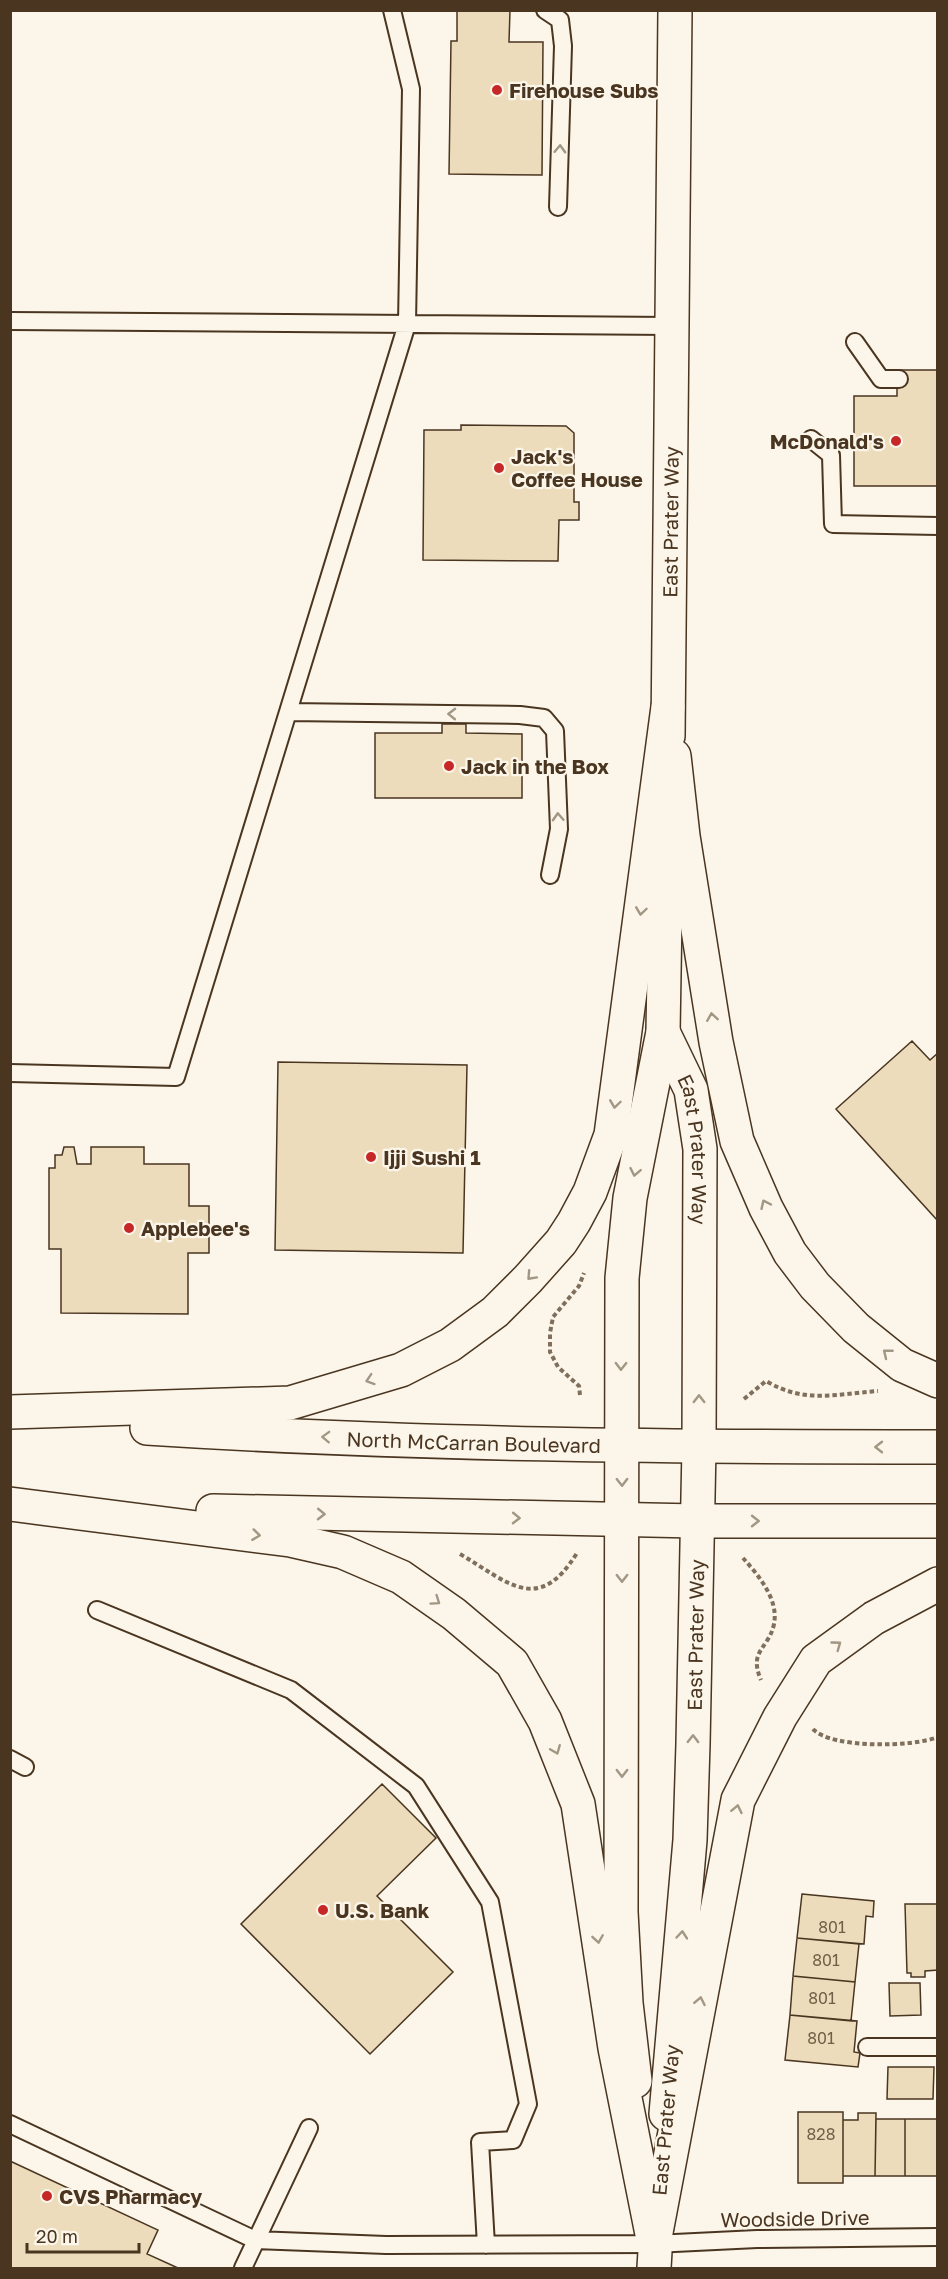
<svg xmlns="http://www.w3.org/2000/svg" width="948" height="2279" font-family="'Golos Text',sans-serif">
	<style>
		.building { fill: #ecdcbc; stroke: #4a3520; stroke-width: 1.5 }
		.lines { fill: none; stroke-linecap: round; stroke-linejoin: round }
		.service-casing { stroke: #4a3520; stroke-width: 20 }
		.secondary-casing { stroke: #4a3520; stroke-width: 36 }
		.primary-casing { stroke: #4a3520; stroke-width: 36 }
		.path { stroke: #7f6f5c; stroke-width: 4; stroke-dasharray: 4.5 3; stroke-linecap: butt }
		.service { stroke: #fbf6e9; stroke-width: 16 }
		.secondary { stroke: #fbf6e9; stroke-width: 33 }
		.primary { stroke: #fbf6e9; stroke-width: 33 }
		.oneway { stroke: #a29684 }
		.poi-dot { fill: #c62828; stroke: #fbf6e9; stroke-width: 2 }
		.labels { text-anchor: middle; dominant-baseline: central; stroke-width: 4.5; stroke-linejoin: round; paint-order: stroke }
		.number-label { font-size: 16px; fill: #725f47 }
		.poi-label { font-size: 20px; font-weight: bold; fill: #4a3520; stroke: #fbf6e9; text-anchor: start }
		.street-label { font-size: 20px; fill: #4a3520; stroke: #fbf6e9 }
	</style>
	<rect width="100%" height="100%" fill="#fbf6e9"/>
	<path class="building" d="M457,10H510L509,42H543L542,175L449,174L451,41H457Z
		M897,370H938V486H854V396H897Z
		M461,425L566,426L574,433V502H579V520H559L558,561L423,560L424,430H461Z
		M442,724H466V733L522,734V798H375V733H442Z
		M912,1041L930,1060L938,1053V1221L836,1109Z
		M278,1062L467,1065L463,1253L275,1250Z
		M64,1147H74L77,1164H91V1147H144V1164H189V1206H209V1253H188V1314L61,1313V1249H49V1168H55V1155H62Z
		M382,1784L436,1838L377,1896L453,1972L370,2054L241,1924Z
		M802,1894L874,1901L873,1917L866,1916L864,1944L797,1938Z
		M905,1904H938V1970L925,1971V1977H911V1973H907Z
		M797,1938L859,1944L855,1982L793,1976Z
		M793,1976L855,1982L851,2021L790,2015Z
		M889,1983H920L921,2015L890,2016Z
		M790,2015L857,2021L854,2052L860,2053L858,2067L785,2060Z
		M888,2067H934L933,2099H887Z
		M798,2112H843V2183H798Z
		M858,2113H876L875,2176H843V2120H858Z
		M876,2119H905V2176H875Z
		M905,2119H938V2176H905Z
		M10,2161L158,2230L147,2254L178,2268H10Z"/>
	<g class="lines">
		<g class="service-casing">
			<path id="service" d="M545,10L560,20L563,46L558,207
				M10,321L672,326
				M855,342L881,379H899
				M811,439L831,455L833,524L938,526
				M288,712L520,715L544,718L555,731L559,829L550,875
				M10,1073L176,1077L407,324L411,89L392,10
				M97,1610L291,1690L416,1786L490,1902L528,2104L513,2140L480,2142L486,2245
				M10,1759L25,1767
				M867,2047H938
				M10,2124L255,2240L386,2245L654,2244L757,2239L938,2237
				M243,2268L309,2128"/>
		</g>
		<g class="secondary-casing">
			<g id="secondary">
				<path id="s1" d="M668,736L675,10"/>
				<path id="s2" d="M663,1032L691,1090L700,1149L699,1447L693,1744L690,1840L666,2114"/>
				<path d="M635,2081L626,2003L621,1912L622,1278L630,1198L663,1032L667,799"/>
				<path d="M654,2268L657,2216"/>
			</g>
		</g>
		<g class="primary-casing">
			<g id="primary">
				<path d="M674,756L683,836L716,1042L737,1141L766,1208L790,1253L815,1286L856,1328L902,1365L938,1381"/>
				<path d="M10,1412L290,1403L401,1370L450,1345L495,1312L528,1279L561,1242L574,1222L590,1192L611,1135L668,707"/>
				<path id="s3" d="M147,1428C410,1445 674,1447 938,1447"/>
				<path d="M10,1504L290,1540L343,1552L401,1577L454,1614L512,1663L545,1721L578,1804L615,2048L654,2244"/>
				<path d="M213,1511L696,1521H938"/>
				<path d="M657,2227L738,1800L780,1717L816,1660L874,1618L938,1584"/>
			</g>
		</g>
		<path class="path" d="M580,1395L579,1386L558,1367L550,1352V1333L553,1317L579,1286L584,1273
			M744,1399L766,1381C805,1404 835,1394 878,1391
			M460,1554C508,1582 538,1616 577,1553
			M743,1558C758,1575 779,1599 774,1624C769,1649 748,1650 761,1680
			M813,1729C831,1749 914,1747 938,1737"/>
		<use href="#service" class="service"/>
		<use href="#secondary" class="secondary"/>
		<use href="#primary" class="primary"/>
	</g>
	<defs><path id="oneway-chevron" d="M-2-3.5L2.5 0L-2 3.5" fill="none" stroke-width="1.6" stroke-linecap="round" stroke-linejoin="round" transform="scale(1.5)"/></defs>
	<g class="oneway">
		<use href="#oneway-chevron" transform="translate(560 149) rotate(-88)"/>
		<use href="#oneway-chevron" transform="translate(452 714) rotate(-179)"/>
		<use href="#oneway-chevron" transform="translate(558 817) rotate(-93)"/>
		<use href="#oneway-chevron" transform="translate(641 911) rotate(98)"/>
		<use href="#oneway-chevron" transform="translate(712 1017) rotate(-99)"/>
		<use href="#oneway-chevron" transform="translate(615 1104) rotate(98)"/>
		<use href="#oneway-chevron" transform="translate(635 1172) rotate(101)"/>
		<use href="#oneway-chevron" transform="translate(765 1204) rotate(-115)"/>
		<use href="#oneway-chevron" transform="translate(531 1276) rotate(133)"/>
		<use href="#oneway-chevron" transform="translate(887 1353) rotate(-141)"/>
		<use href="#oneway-chevron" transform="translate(621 1366) rotate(91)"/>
		<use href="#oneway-chevron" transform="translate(370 1380) rotate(162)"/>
		<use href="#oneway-chevron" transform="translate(699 1399) rotate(-90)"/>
		<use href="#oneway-chevron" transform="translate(326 1437) rotate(-178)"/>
		<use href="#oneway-chevron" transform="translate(879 1447) rotate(-180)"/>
		<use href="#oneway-chevron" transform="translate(622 1482) rotate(89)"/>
		<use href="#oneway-chevron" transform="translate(321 1514) rotate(1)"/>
		<use href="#oneway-chevron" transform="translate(516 1518) rotate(1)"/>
		<use href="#oneway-chevron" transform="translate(755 1521)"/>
		<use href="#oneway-chevron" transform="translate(256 1535) rotate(7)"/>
		<use href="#oneway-chevron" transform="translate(622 1578) rotate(90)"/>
		<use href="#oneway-chevron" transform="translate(436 1601) rotate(35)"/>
		<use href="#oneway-chevron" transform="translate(837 1645) rotate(-36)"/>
		<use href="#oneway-chevron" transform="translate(693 1739) rotate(-89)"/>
		<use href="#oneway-chevron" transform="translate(556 1750) rotate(68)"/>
		<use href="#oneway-chevron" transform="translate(622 1773) rotate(90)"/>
		<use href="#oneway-chevron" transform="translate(737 1809) rotate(-78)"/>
		<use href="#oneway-chevron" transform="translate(682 1935) rotate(-85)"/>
		<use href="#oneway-chevron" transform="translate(598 1939) rotate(81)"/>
		<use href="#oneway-chevron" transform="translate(700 2001) rotate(-79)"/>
	</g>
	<g class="poi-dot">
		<circle cx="497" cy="90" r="6"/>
		<circle cx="896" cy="441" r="6"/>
		<circle cx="499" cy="468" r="6"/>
		<circle cx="449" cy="766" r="6"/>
		<circle cx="371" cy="1157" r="6"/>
		<circle cx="129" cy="1228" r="6"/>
		<circle cx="323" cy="1910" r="6"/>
		<circle cx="47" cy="2196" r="6"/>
	</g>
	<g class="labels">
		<g class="number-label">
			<text x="832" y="1927">801</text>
			<text x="826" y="1960">801</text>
			<text x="822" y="1998">801</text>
			<text x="821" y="2038">801</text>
			<text x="821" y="2134">828</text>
		</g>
		<g class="poi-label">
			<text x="509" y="90">Firehouse Subs</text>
			<text x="884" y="441" text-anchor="end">McDonald's</text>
			<text x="511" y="456">Jack's<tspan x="511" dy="23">Coffee House</tspan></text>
			<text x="461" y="766">Jack in the Box</text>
			<text x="383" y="1157">Ijji Sushi 1</text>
			<text x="141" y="1228">Applebee's</text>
			<text x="335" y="1910">U.S. Bank</text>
			<text x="59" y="2196">CVS Pharmacy</text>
		</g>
		<g class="street-label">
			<text stroke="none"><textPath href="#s1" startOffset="214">East Prater Way</textPath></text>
			<text stroke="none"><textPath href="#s2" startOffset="124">East Prater Way</textPath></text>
			<text stroke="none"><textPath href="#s3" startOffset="327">North McCarran Boulevard</textPath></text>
			<text transform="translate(695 1635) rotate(-89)">East Prater Way</text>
			<text transform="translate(665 2120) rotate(-85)">East Prater Way</text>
			<text transform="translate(795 2218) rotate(-1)">Woodside Drive</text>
		</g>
	</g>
	<rect width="948" height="2279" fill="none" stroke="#4a3520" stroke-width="24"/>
	<path d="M27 2243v9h112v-9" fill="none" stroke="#4a3520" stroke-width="3"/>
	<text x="36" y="2243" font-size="18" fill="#4a3520" stroke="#fbf6e9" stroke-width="4.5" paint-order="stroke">20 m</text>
</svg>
